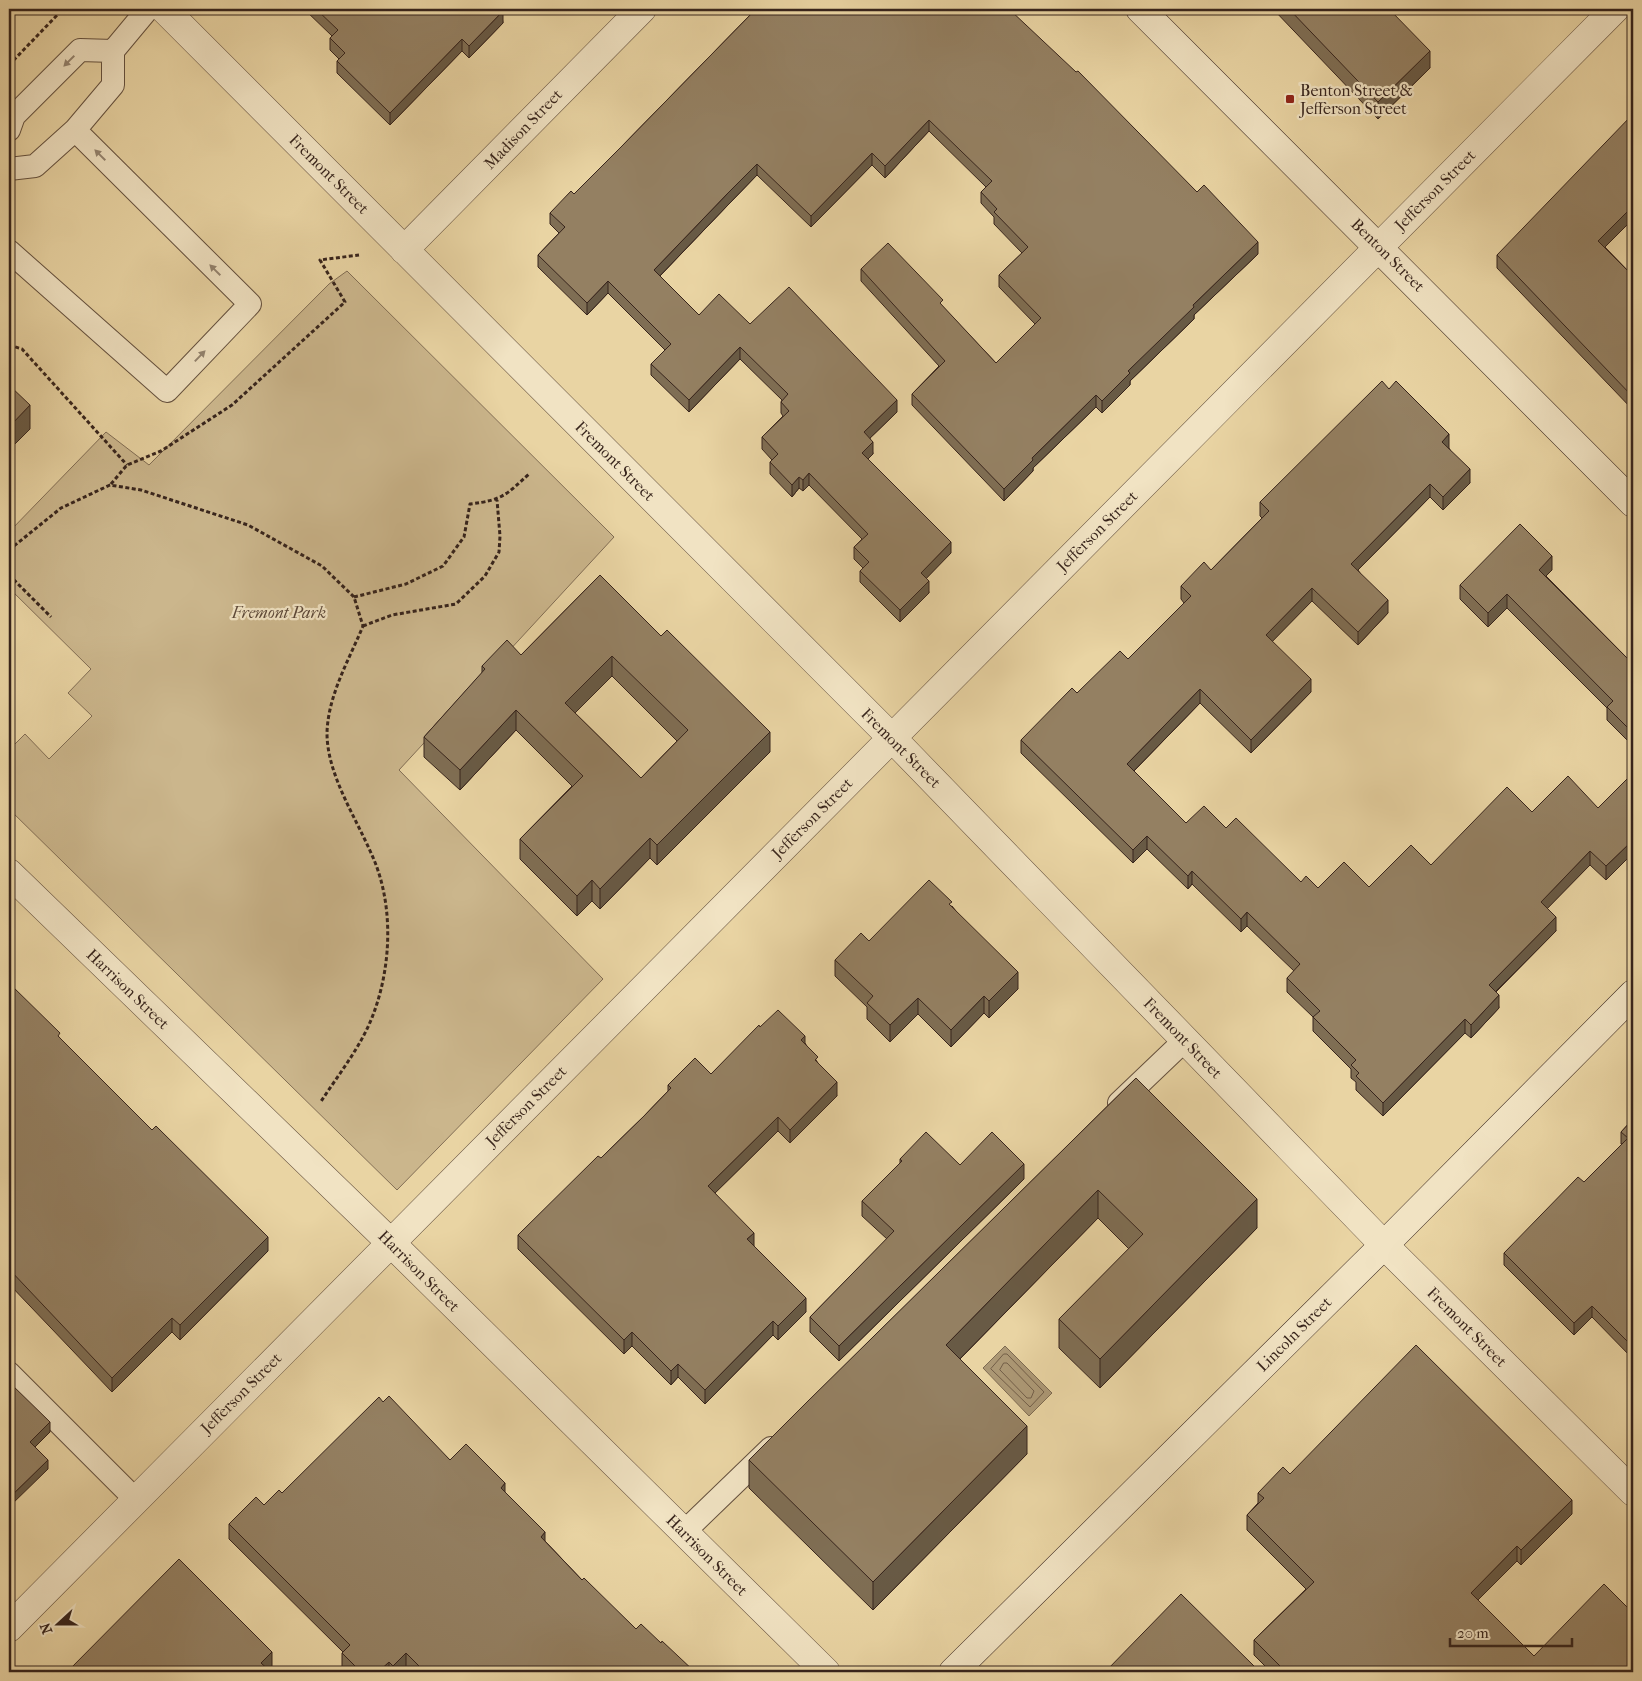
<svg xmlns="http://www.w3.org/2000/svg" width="1642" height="1681" font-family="'IM FELL French Canon',serif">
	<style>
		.green { fill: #cbb68c; stroke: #816d54 }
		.water { fill: #ac9875; stroke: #7d6a51 }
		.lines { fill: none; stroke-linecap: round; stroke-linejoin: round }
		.shore { stroke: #725e48; stroke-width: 1 }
		.service-casing { stroke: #64503e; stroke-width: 24 }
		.minor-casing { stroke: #64503e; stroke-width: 29 }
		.secondary-casing { stroke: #37241c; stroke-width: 29 }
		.path { stroke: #37241c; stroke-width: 3; stroke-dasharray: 4 2.5; stroke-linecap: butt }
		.service { stroke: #f1e3c3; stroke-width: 22 }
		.minor { stroke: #f1e3c3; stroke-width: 28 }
		.secondary { stroke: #f1e3c3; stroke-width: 28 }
		.wall { fill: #7f6e54; stroke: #37241c; fill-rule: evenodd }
		.shaded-wall { fill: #685a45; stroke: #37241c }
		.building { fill: #948062; stroke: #37241c; fill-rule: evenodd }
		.oneway { fill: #948470 }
		.poi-dot { fill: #8f2418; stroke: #f1e3c3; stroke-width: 2 }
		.labels { text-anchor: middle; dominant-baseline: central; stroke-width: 4.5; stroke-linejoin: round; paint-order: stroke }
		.poi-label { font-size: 16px; fill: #37241c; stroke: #f1e3c3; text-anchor: start }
		.street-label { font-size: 16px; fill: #37241c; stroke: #f1e3c3 }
		.park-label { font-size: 16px; font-style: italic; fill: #5c4838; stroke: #f1e3c3 }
	</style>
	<rect width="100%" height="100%" fill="#e9d4a3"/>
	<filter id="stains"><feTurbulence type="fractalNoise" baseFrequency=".004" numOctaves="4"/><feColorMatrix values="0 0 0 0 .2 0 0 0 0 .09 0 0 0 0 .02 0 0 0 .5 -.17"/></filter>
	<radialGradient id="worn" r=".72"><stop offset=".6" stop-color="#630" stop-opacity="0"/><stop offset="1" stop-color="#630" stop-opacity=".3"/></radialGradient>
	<path class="green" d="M347,271L614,537L399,770L603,979L397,1190L9,809V750L25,734L49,759L92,716L68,693L91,669L9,588V532L106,432L149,465L329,284Z"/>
	<path class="water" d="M1005,1346L1052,1393L1029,1416L983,1368Z"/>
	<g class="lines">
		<path class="shore" d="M1004,1354H1007L1044,1392L1030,1407L991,1369Z
			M1004,1363H1007L1034,1391L1031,1398H1027L1000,1370Z"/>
		<g class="service-casing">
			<path id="service" d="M9,130L14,116L80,50L113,51
				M9,169L35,166L75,130L113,85V51L148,9
				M9,251L167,391L250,304L75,130
				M1119,1103L1185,1040
				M9,1373L136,1500
				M684,1532L771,1448"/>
		</g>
		<g class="minor-casing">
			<path id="minor" d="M164,9L892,738L1384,1245L1633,1492
				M404,250L642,9
				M9,873L391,1243L826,1672
				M9,1628L1615,9"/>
		</g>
		<g class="secondary-casing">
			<path id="secondary" d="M1140,9L1633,503
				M953,1672L1384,1245L1633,994"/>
		</g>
		<path class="path" d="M9,65L63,9
			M9,345L22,349L127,465
			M111,484L127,465L161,451L232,405L345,302L320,260L359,255
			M9,550L61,508L110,485L141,490L248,525L322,566L354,597L363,626C349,660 328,695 327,733C327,774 355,816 371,853C394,902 392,965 373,1015C361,1047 338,1075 320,1103
			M9,575L51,617
			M354,597L406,584L443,566L464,537L470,504C503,500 506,495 530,473
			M363,626L392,615L456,604L485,576L499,552L500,536L497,500"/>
		<use href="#service" class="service"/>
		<use href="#minor" class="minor"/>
		<use href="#secondary" class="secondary"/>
	</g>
	<path class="wall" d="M261,9H272L267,15Z
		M304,9H502L501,10L503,23L469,58L462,51L390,125L337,73V61L339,59L330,50V38L332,36Z
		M756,9L1258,254L1194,315V319L1130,381V385L1102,413L1096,407L1033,468V471L1004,501L912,405V394L939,366L861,281V269L943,307L996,363L1035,324L999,287V275L1022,253L994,224V217L981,203V192L986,187L929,131L885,178L872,165L811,227L757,175L727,206L660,276L699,315L750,324L897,412L870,438L873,454L868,459L951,553L926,578L929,593L900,622L860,582V571L863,568L854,559V547L862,539L809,485L803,491L799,488L792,497L770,474V462L772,460L762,449V437L783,416L781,413V402L782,400L740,359L689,412L651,375V364L665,350L608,293L587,315L538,267V255L559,233L550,224V213L574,194L622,146Z
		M1273,9H1389L1430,68L1378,119Z
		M1605,247L1633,276V410L1497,268V255Z
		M1449,448L1470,483L1443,510L1430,497L1358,570L1388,613L1358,645L1312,601L1272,641L1311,692L1251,753L1200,703L1134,771L1186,823L1226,828L1301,882L1318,888L1369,887L1431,865L1532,812L1598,808L1633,773V856L1632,854L1606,880L1590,865L1547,908L1556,931L1496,992L1499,1008L1471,1038L1465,1033L1383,1116L1356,1090V1082L1351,1078V1069L1313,1031V1017L1287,992V978L1294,971L1247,926L1241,932L1192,884L1188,889L1147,849L1133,863L1021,753V740L1077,693L1128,659L1184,603L1181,599V586L1211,570L1262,518L1260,516V502Z
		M1552,570L1546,576L1633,664V746L1607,720V708L1507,608L1488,627L1460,599V585Z
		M600,575L770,752L657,865L650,858L600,909L592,901L577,916L520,859V839L572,786L516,730L460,790L424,757V737L482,673V666L521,655ZM612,676L677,741L641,778L575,713Z
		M952,906L1018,989L989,1018L984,1013L951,1047L918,1014L890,1042L867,1019V1007L835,976V960L869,941Z
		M9,983L60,1038L268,1251L180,1340L172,1332L112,1392L9,1284Z
		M760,1027L805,1043L818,1063L837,1096L790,1143L778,1131L715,1193L754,1246L806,1312L778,1340L773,1335L705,1404L678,1377L671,1385L632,1346L624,1354L518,1249V1235L601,1158L644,1116L668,1091V1085L711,1074Z
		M1136,1078L1257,1228L1100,1388L1059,1348V1319L1129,1249L1098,1218L960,1359L1027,1454L873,1610L749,1488V1460Z
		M1633,1119V1359L1592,1317L1574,1335L1504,1265V1253L1584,1182L1622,1144H1621V1132Z
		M900,1159L960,1165L1024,1179L839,1361L810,1332V1317L887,1239L862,1216V1201L900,1163Z
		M383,1402L450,1460L505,1492L545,1541L582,1580L636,1629L661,1643L695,1672H410L406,1668L402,1672H345L342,1669V1653L343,1652L229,1539V1524L264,1505L282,1493Z
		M1290,1474L1572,1514L1521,1565L1517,1561L1478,1600L1534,1656L1633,1672H1271L1254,1655V1640L1306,1589L1247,1530V1515L1258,1503V1493Z"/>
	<path class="shaded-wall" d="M267,9H272L267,15Z
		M503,11V23L469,58V46Z
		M462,39V51L390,125V113Z
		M1430,51V68L1378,119V102Z
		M929,120V131L885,178V166Z
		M872,153V165L811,227V216Z
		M757,164V175L727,206L654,282V270L727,194Z
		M1633,206V219L1598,254V241Z
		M1258,242V254L1194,315V319L1130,381V385L1102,413V401L1128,371L1193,305Z
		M608,281V293L587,315V303Z
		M740,347V359L689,412V400Z
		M1096,395V407L1033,468V471L1004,501V489L1032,458Z
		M897,400V412L864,444V432Z
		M30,405V429L9,450V427Z
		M1449,434V448L1442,455V442Z
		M873,442V454L862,465V453Z
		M1470,469V483L1443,510V497Z
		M809,473V485L803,491V480Z
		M799,477V488L792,497V485Z
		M1430,484V497L1351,577V564Z
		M951,542V553L921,584V573Z
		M1552,556V570L1539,583V570Z
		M929,581V593L900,622V610Z
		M1312,588V601L1266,648V635Z
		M1507,594V608L1488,627V613Z
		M1388,600V613L1358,645V632Z
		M612,656V676L565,723V703Z
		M1311,679V692L1251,753V740Z
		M1200,689V703L1127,778V764Z
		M516,710V730L460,790V770Z
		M770,732V752L657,865V845Z
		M1147,836V849L1133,863V850Z
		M650,838V858L600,909V889Z
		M1632,841V854L1606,880V866Z
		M1590,851V865L1541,915V902Z
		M1192,871V884L1188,889V876Z
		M592,880V901L577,916V896Z
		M1247,912V926L1241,932V919Z
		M1556,917V931L1489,998V985Z
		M1018,972V989L989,1018V1001Z
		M1499,995V1008L1471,1038V1025Z
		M984,996V1013L951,1047V1030Z
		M918,998V1014L890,1042V1025Z
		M1465,1019V1033L1383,1116V1103Z
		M805,1036V1050L801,1040Z
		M837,1082V1096L790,1143V1130Z
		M778,1117V1131L708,1200V1186Z
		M1024,1164V1179L839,1361V1346Z
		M1098,1190V1218L946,1373V1345Z
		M1257,1199V1228L1100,1388V1359Z
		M754,1233V1246L747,1239Z
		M268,1237V1251L180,1340V1325Z
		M806,1298V1312L778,1340V1326Z
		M1592,1306V1317L1574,1335V1323Z
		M172,1318V1332L112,1392V1378Z
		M773,1321V1335L705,1404V1390Z
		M632,1332V1346L624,1354V1340Z
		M678,1364V1377L671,1385V1371Z
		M50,1422V1432L30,1452V1442Z
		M1027,1426V1454L873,1610V1582Z
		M48,1460V1469L9,1507V1498Z
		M505,1483V1499L501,1488Z
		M1572,1500V1514L1521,1565V1550Z
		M545,1532V1548L541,1537Z
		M1517,1546V1561L1471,1607V1593Z
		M272,1652V1672H261V1663Z
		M406,1653V1668L402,1672H393V1666Z
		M389,1662V1672H378Z
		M1254,1666V1672H1248Z"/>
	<path class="building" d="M316,9H500L503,11L469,46L462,39L390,113L337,61L345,53L330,38L338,30Z
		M756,9H1009L1076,72L1078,71L1197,192L1204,185L1258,242L1193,305L1194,307L1128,371L1130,373L1102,401L1096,395L1032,458L1033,460L1004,489L912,394L945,361L861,269L888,243L943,300L940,303L996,363L1041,318L999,275L1028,247L994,212L997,209L981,192L992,181L929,120L885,166L872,153L811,216L757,164L727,194L654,270L699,315L719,294L750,324L789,287L897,400L864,432L873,442L862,453L951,542L921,573L929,581L900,610L860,571L869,562L854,547L868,534L809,473L803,480L799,477L792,485L770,462L778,454L762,437L789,411L781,402L788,394L740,347L689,400L651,364L671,344L608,281L587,303L538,255L565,227L550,213L571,191L574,194L622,146Z
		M1289,9H1389L1430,51L1378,102Z
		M1633,114V206L1598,241L1633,276V397L1497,255Z
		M1382,381L1389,389L1396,381L1449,434L1442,442L1470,469L1443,497L1430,484L1351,564L1388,600L1358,632L1312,588L1266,635L1311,679L1251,740L1200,689L1127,764L1186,823L1204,806L1226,828L1236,818L1301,882L1306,876L1318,888L1344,862L1369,887L1411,845L1431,865L1507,787L1532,812L1568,776L1598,808L1633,773V843L1632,841L1606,866L1590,851L1541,902L1556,917L1489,985L1499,995L1471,1025L1465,1019L1383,1103L1356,1076L1359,1073L1351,1065L1356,1060L1313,1017L1320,1011L1287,978L1300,964L1247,912L1241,919L1192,871L1188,876L1147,836L1133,850L1021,740L1072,688L1077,693L1120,651L1128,659L1191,596L1181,586L1204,562L1211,570L1269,511L1260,502Z
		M9,385L30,405L9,427Z
		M1520,524L1552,556L1539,570L1633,664V733L1607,707L1613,701L1507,594L1488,613L1460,585Z
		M600,575L661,636L667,630L770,732L657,845L650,838L600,889L592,880L577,896L520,839L583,776L516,710L460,770L424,737L485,669L482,666L507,640L521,655ZM612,656L688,730L641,778L565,703Z
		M929,880L952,902L949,904L1018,972L989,1001L984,996L951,1030L918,998L890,1025L867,1003L873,996L835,960L861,933L869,941Z
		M9,983L60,1033L58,1036L152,1130L156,1126L268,1237L180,1325L172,1318L112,1378L9,1269Z
		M778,1010L805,1036L801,1040L818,1057L815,1060L837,1082L790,1130L778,1117L708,1186L754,1233L747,1239L806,1298L778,1326L773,1321L705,1390L678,1364L671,1371L632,1332L624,1340L518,1235L598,1156L601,1158L644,1116L671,1088L668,1085L695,1058L711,1074L759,1025L760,1027Z
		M1136,1078L1257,1199L1100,1359L1059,1319L1143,1234L1098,1190L946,1345L1027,1426L873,1582L749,1460L808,1401Z
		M1633,1119V1347L1592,1306L1574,1323L1504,1253L1578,1177L1584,1182L1628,1138L1621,1132Z
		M926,1132L960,1165L992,1132L1024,1164L839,1346L810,1317L894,1231L862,1201L902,1161L900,1159Z
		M1416,1345L1572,1500L1521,1550L1517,1546L1471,1593L1534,1656L1604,1584L1633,1613V1672H1286L1254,1640L1314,1582L1247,1515L1264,1498L1258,1493L1283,1467L1290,1474Z
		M9,1382L50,1422L30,1442L48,1460L9,1498Z
		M389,1396L450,1460L466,1444L505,1483L501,1488L545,1532L541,1537L582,1580L584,1578L636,1629L641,1624L661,1643L662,1641L695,1672H425L406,1653L393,1666L389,1662L378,1672H361L342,1653L350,1645L229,1524L256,1497L264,1505L279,1490L282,1493L379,1397L383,1402Z
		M179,1559L272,1652L261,1663L271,1672H67Z
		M1181,1594L1254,1666L1248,1672H1105Z"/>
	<defs><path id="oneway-solid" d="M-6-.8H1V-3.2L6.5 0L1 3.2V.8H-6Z" transform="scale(1.25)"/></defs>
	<g class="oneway">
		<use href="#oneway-solid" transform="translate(69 61) rotate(135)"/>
		<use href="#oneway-solid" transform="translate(100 155) rotate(-135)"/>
		<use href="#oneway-solid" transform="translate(215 270) rotate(-135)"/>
		<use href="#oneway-solid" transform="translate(200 356) rotate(-46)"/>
	</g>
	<rect class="poi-dot" x="1285" y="94" width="10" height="10" rx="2.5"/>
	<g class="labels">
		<g class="poi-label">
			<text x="1300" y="90">Benton Street &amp;<tspan x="1300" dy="18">Jefferson Street</tspan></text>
		</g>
		<g class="street-label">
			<text transform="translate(523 129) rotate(-46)">Madison Street</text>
			<text transform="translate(329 174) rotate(45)">Fremont Street</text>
			<text transform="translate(1435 190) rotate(-45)">Jefferson Street</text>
			<text transform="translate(1388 255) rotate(45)">Benton Street</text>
			<text transform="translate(615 461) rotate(45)">Fremont Street</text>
			<text transform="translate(1097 531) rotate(-45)">Jefferson Street</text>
			<text transform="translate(901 748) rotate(45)">Fremont Street</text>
			<text transform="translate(812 818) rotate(-45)">Jefferson Street</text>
			<text transform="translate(128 989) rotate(44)">Harrison Street</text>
			<text transform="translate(1183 1038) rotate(46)">Fremont Street</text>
			<text transform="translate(526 1106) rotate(-45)">Jefferson Street</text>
			<text transform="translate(419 1271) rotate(45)">Harrison Street</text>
			<text transform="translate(1467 1327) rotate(45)">Fremont Street</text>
			<text transform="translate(1294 1334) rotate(-45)">Lincoln Street</text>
			<text transform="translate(241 1393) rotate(-45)">Jefferson Street</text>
			<text transform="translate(707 1555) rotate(45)">Harrison Street</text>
		</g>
		<g class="park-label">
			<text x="279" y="612">Fremont Park</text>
		</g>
	</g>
	<rect width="1642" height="1681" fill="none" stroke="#e9d4a3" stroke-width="30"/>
	<rect x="10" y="10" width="1622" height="1661" fill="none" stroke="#37241c" stroke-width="2.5"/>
	<rect x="15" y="15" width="1612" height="1651" fill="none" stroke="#37241c"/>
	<g transform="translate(58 1624) rotate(249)" stroke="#f1e3c3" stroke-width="4" paint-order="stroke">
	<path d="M0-4L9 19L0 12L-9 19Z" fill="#37241c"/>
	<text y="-8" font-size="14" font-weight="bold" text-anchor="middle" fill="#37241c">N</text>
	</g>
	<path d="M1450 1638v8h122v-8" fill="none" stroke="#37241c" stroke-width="2.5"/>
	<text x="1457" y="1638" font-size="15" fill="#37241c" stroke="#f1e3c3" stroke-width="4" paint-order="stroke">20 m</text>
	<rect width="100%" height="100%" filter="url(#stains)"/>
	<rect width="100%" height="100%" fill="url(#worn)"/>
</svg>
